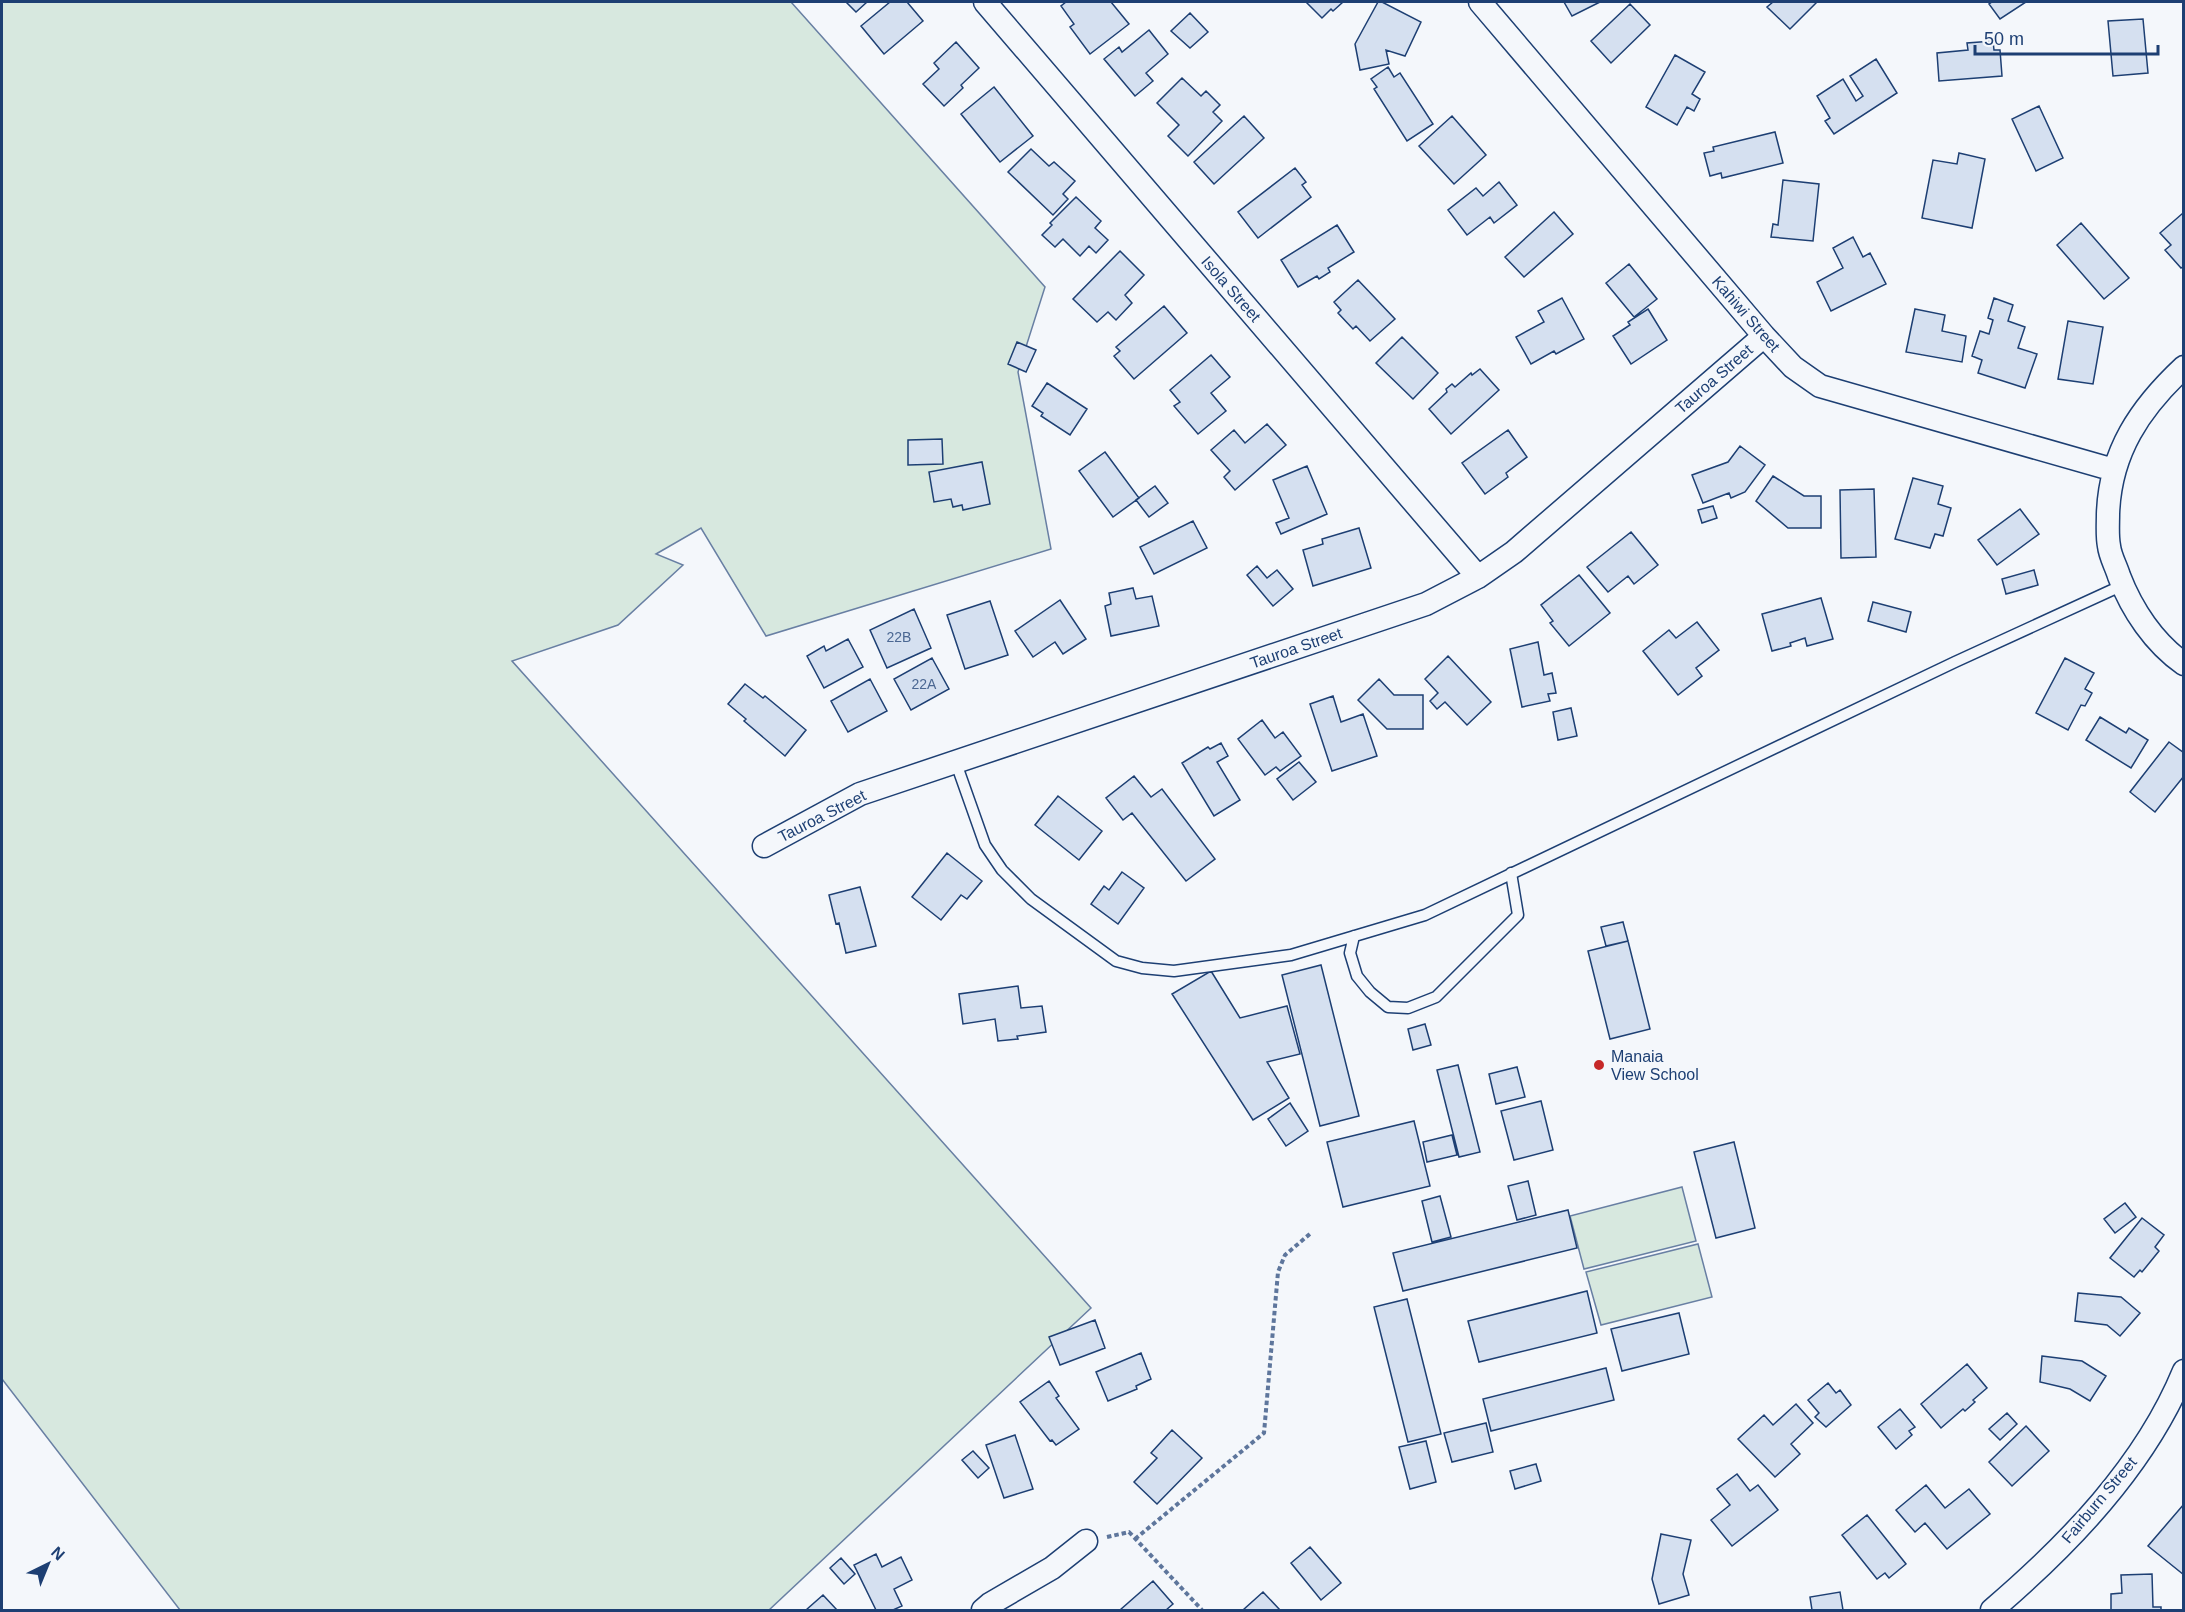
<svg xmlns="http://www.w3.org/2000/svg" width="2185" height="1612" font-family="Arial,sans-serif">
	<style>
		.green { fill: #d7e8df; stroke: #687fa3; stroke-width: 1.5 }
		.building { fill: #d5e0f0; stroke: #1d3f73; stroke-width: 1.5 }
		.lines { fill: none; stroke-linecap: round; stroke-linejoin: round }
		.lane-casing { stroke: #1d3f73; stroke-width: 13 }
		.street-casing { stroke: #1d3f73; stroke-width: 25 }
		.path { stroke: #5e769c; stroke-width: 4; stroke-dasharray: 4.5 3; stroke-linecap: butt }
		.lane { stroke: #f4f7fb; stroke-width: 10 }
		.street { stroke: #f4f7fb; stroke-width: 22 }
		.poi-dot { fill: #c62828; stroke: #f4f7fb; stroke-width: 2 }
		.labels { text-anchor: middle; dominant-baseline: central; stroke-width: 4.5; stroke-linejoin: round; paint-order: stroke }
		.number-label { font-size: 14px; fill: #4b6792 }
		.street-label { font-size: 16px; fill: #1d3f73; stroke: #f4f7fb }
		.poi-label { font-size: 16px; fill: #1d3f73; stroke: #f4f7fb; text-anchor: start }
	</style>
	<rect width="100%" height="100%" fill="#f4f7fb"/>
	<path class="green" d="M2,2H791L1045,287L1018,372L1051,549L766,636L701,528L656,554L683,565L618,625L512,661L1091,1308L769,1610H180L2,1379Z
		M1682,1187L1696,1241L1584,1269L1570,1216Z
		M1698,1244L1712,1297L1601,1325L1586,1272Z"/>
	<path class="building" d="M846,2H867L856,12Z
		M890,2H907L923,21L884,54L861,26Z
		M1066,2H1111L1129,24L1090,54L1070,27L1074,24L1061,6Z
		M1306,2H1343L1333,11L1331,9L1322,18Z
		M1378,2H1382L1421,22L1405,56L1386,50L1389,64L1360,70L1355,44Z
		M1564,2H1600L1572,16Z
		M1773,2H1817L1790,29L1767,7Z
		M1992,2H2026L2000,19L1989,4Z
		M1630,4L1650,25L1611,63L1591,41Z
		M1190,13L1208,32L1190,48L1171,31Z
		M2143,19L2148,73L2113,76L2108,21Z
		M1149,30L1168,54L1146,73L1153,81L1135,96L1104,59L1119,47L1122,52Z
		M1993,41L1994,50H2000L2002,76L1939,81L1937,53L1968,50L1967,43Z
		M956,42L979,68L961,85L963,88L944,106L923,84L939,69L934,63Z
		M1675,55L1705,72L1692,94L1700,99L1694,111L1687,107L1677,125L1646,107Z
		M1876,59L1897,93L1834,134L1825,121L1830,118L1817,96L1843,79L1856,101L1863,96L1850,76Z
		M1388,67L1394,77L1400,73L1433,124L1407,141L1374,89L1377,87L1371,79Z
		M1182,78L1201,96L1206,91L1220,105L1213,112L1222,121L1188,156L1168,136L1179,125L1157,103Z
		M994,87L1033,136L1000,162L961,114Z
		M2039,106L2063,158L2036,171L2012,119Z
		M1244,116L1264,138L1214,184L1194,162Z
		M1452,116L1486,155L1454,184L1419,146Z
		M1775,132L1783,163L1722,178L1721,173L1710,176L1704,153L1714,151L1713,147Z
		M1031,149L1049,166L1054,162L1075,181L1063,194L1068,199L1053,215L1008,172Z
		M1959,153L1985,159L1972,228L1922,218L1933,160L1957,164Z
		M1295,168L1306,182L1302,185L1311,197L1258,238L1238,212Z
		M1783,180L1819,184L1813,241L1771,237L1773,224L1778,225Z
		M1499,182L1517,205L1494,223L1490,217L1467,235L1448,210L1476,188L1483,196Z
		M1076,197L1101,221L1095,228L1108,240L1096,253L1089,246L1080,256L1063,239L1055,247L1042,235L1052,225L1050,223Z
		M1554,212L1573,234L1524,277L1505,257Z
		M2183,213L2184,266L2181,268L2165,250L2171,245L2160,233Z
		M2081,223L2129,278L2104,299L2057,245Z
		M1337,225L1354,252L1328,268L1330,272L1319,279L1317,276L1298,287L1281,260Z
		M1853,237L1863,257L1870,253L1886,284L1831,311L1817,282L1843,268L1833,248Z
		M1120,251L1144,275L1125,295L1132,303L1116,320L1108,312L1097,322L1073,299Z
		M1629,264L1657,299L1634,317L1606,283Z
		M1358,280L1395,319L1370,341L1356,326L1353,329L1338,313L1341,310L1334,302Z
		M1562,298L1584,339L1556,354L1554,351L1531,364L1516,337L1544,322L1538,311Z
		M1994,298L2013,305L2008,321L2025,327L2018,348L2037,354L2025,388L1978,373L1982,360L1972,356L1980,331L1989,334L1993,320L1988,318Z
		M1164,306L1187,333L1134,379L1114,356L1120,351L1116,347Z
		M1648,309L1667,340L1631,364L1613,336L1630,325L1628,322Z
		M1915,309L1945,315L1942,331L1966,336L1962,362L1906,352Z
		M2068,321L2103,327L2093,384L2058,379Z
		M1402,337L1438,373L1413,399L1376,363Z
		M1017,342L1036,350L1026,372L1008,364Z
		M1211,355L1230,377L1211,393L1226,411L1198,434L1174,406L1180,402L1170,390Z
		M1480,369L1499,390L1451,434L1429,409L1447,392L1446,389L1452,384L1455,387L1471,373L1472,375Z
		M1047,383L1087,409L1070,435L1041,416L1043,413L1032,406Z
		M1267,424L1286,445L1235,490L1224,477L1230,471L1211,450L1234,430L1245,443Z
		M1508,430L1527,457L1506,473L1508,477L1485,494L1462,463Z
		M942,439L943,464L908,465V440Z
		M1740,446L1765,465L1745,492L1731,498L1729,493L1703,503L1692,475L1728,462Z
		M1105,452L1139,498L1113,517L1079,471Z
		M982,462L990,504L963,510L962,505L953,507L951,499L934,502L929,472Z
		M1307,466L1327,514L1281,534L1276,523L1289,518L1273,480Z
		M1773,476L1804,496H1821V528H1788L1756,501Z
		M1913,478L1943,486L1938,504L1951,508L1943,536L1935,534L1930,548L1895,539Z
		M1155,486L1168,503L1149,517L1136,500Z
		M1874,489L1876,557L1841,558L1840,490Z
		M1713,506L1717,518L1702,523L1698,510Z
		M2020,509L2039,534L1997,565L1978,540Z
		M1193,521L1207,548L1154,574L1140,547Z
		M1359,528L1371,568L1313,586L1303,550L1323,544L1322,539Z
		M1631,532L1658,565L1634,584L1628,576L1608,592L1587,567Z
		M1257,566L1267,578L1277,570L1293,589L1273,606L1247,575Z
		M2034,570L2038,585L2006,594L2002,579Z
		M1579,575L1610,613L1569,646L1550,623L1553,621L1541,605Z
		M1133,588L1136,599L1152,596L1159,626L1111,636L1105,606L1111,604L1109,593Z
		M1821,598L1833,639L1807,646L1805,638L1790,643L1791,646L1772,651L1762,614Z
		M1060,600L1086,639L1063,654L1055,642L1033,657L1015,631Z
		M990,601L1008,655L965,669L947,615Z
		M1873,602L1911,612L1906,632L1868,621Z
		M914,609L931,648L887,668L870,630Z
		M1697,622L1719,650L1696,668L1702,676L1678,695L1643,651L1669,630L1676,638Z
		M848,639L863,667L824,688L807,656L824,646L826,651Z
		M1538,642L1544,675L1552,673L1556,693L1548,694L1550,701L1522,707L1510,649Z
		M1448,656L1491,702L1467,725L1445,702L1437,709L1430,701L1438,693L1425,679Z
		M932,658L949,689L911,710L894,679Z
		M2065,658L2094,673L2085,689L2092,693L2085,706L2081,705L2068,730L2036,713Z
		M870,679L887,711L848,732L831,701Z
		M1379,679L1394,695H1423V729H1387L1358,700Z
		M745,684L763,698L765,696L806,730L785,756L744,721L746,719L728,704Z
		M1333,696L1341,722L1363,714L1377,756L1332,771L1310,704Z
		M1571,708L1577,736L1558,740L1553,712Z
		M2100,717L2126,733L2129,728L2148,740L2131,768L2086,740Z
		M1262,720L1275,738L1283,732L1301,756L1280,771L1276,767L1265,775L1238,739Z
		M2169,742L2184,753V776L2155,812L2130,792Z
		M1221,743L1228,756L1217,762L1240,800L1214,816L1182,763L1208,747L1210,749Z
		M1299,762L1316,782L1293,800L1277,779Z
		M1134,776L1151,797L1162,789L1215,859L1186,881L1132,813L1123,820L1106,798Z
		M1058,796L1102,831L1079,860L1035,825Z
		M947,853L982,881L967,899L961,895L941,920L912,897Z
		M1122,872L1144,888L1118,924L1091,904L1104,886L1109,890Z
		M860,887L876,946L846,953L839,923L836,924L829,895Z
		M1623,922L1628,941L1606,946L1601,927Z
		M1628,941L1650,1029L1610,1039L1588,951Z
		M1321,965L1359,1116L1320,1126L1282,975Z
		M1211,971L1240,1018L1287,1006L1300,1054L1267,1062L1289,1098L1253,1120L1172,994Z
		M1018,986L1021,1008L1042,1006L1046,1032L1017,1036L1018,1039L998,1041L995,1019L963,1024L959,994Z
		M1425,1024L1431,1045L1413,1050L1408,1029Z
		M1458,1065L1480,1152L1459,1157L1437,1070Z
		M1517,1067L1525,1097L1496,1104L1489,1074Z
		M1541,1101L1553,1150L1514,1160L1501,1111Z
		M1290,1103L1308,1131L1286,1146L1268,1119Z
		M1414,1121L1430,1186L1343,1207L1327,1142Z
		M1452,1135L1457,1155L1427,1162L1423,1142Z
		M1734,1142L1755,1228L1716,1238L1694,1152Z
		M1528,1181L1536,1215L1517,1220L1508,1186Z
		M1440,1196L1451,1237L1432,1242L1422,1201Z
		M2125,1203L2136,1217L2115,1233L2104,1219Z
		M1568,1210L1577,1248L1403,1291L1393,1253Z
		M2142,1218L2164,1235L2155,1247L2159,1251L2142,1272L2140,1270L2134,1277L2110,1258Z
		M1587,1291L1597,1333L1479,1362L1468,1321Z
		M2078,1293L2121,1297L2140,1313L2120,1336L2107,1325L2075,1321Z
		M1407,1299L1441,1434L1408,1442L1374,1307Z
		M1679,1313L1689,1354L1622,1371L1611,1329Z
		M1095,1320L1105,1348L1060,1365L1049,1337Z
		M1141,1353L1151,1379L1136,1386L1137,1389L1108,1401L1096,1372Z
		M2042,1356L2082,1361L2106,1376L2090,1401L2070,1389L2040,1382Z
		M1967,1364L1987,1388L1973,1400L1975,1402L1965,1411L1963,1409L1941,1428L1921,1404Z
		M1606,1368L1614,1400L1491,1431L1483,1399Z
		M1049,1381L1059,1396L1056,1398L1079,1429L1056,1445L1052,1440L1050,1441L1020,1402Z
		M1828,1383L1836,1393L1840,1390L1851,1405L1826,1427L1815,1417L1819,1413L1808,1400Z
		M1796,1404L1813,1423L1791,1444L1800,1454L1775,1477L1738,1439L1764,1415L1773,1425Z
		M1900,1409L1915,1427L1909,1431L1912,1435L1896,1449L1878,1427Z
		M2007,1413L2017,1424L2000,1440L1989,1429Z
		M1486,1423L1493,1452L1452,1462L1444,1433Z
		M2026,1426L2049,1451L2012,1486L1989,1462Z
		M1172,1430L1202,1458L1157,1504L1134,1482L1157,1458L1151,1453Z
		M1015,1435L1033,1489L1004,1498L986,1445Z
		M1426,1441L1436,1482L1410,1489L1399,1447Z
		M973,1451L989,1468L978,1478L962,1460Z
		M1536,1464L1541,1481L1515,1489L1510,1471Z
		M1737,1474L1750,1491L1758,1485L1778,1510L1732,1546L1711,1520L1730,1505L1717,1489Z
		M1926,1485L1945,1508L1969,1489L1990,1514L1947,1549L1925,1523L1915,1532L1896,1510Z
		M2184,1504V1575L2148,1546Z
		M1867,1515L1906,1564L1889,1578L1885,1573L1877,1579L1842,1535Z
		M1661,1534L1691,1540L1683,1574L1689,1595L1659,1604L1652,1579Z
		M1310,1547L1341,1583L1321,1600L1291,1563Z
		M876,1554L882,1567L901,1557L912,1580L894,1589L902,1606L893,1610H876L854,1565Z
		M841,1558L855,1574L844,1584L830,1568Z
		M2152,1574L2153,1607H2161V1610H2111V1594L2122,1593L2121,1575Z
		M1153,1581L1173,1604L1166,1610H1120Z
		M1263,1592L1280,1610H1243Z
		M1840,1592L1843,1610H1812L1810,1597Z
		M823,1595L837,1610H806Z"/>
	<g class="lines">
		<g class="lane-casing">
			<path id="lane" d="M956,763L985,845L1002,870L1031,899L1116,961L1142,968L1174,971L1291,955L1425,915L1955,662L2123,585
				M1354,936L1350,953L1357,976L1370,992L1388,1007L1408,1008L1436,997L1518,915L1511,873"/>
		</g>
		<g class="street-casing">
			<path id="street" d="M985,2L1478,577
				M1480,2L1764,336L1793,367L1820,386L2114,470
				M2184,367C2140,408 2110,452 2108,514C2108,524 2107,536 2109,546C2110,556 2116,566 2119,576C2132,610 2154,643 2184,664
				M764,846L860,794L1426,604L1478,577L1514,552L1764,336
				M983,1610L990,1604L1052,1568L1086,1541
				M1992,1610C2068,1545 2145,1466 2184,1371"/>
		</g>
		<path class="path" d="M1107,1537L1129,1532L1202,1610
			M1135,1539L1264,1433L1278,1272L1285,1255L1311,1233"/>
		<use href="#lane" class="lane"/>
		<use href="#street" class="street"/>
	</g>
	<circle class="poi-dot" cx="1599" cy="1065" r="6"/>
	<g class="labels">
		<g class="number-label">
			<text x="899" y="637">22B</text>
			<text x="924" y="684">22A</text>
		</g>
		<g class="street-label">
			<text transform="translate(1231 289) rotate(49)">Isola Street</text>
			<text transform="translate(1746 314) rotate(49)">Kahiwi Street</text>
			<text transform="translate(1714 379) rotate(-41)">Tauroa Street</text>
			<text transform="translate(1296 648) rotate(-19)">Tauroa Street</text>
			<text transform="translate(822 816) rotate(-27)">Tauroa Street</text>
			<text transform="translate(2099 1500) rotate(-50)">Fairburn Street</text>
		</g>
		<g class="poi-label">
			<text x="1611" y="1056">Manaia<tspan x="1611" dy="18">View School</tspan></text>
		</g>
	</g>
	<rect width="2185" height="1612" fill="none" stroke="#1d3f73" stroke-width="6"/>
	<g transform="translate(48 1564) rotate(43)" stroke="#f4f7fb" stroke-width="4.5" paint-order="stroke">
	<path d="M0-4.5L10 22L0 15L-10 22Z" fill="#1d3f73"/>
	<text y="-9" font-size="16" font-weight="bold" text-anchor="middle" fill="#1d3f73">N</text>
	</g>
	<path d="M1975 45v9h183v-9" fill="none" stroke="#1d3f73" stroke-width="3"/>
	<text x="1984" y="45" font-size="18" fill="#1d3f73" stroke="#f4f7fb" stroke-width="4.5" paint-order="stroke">50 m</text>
</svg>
